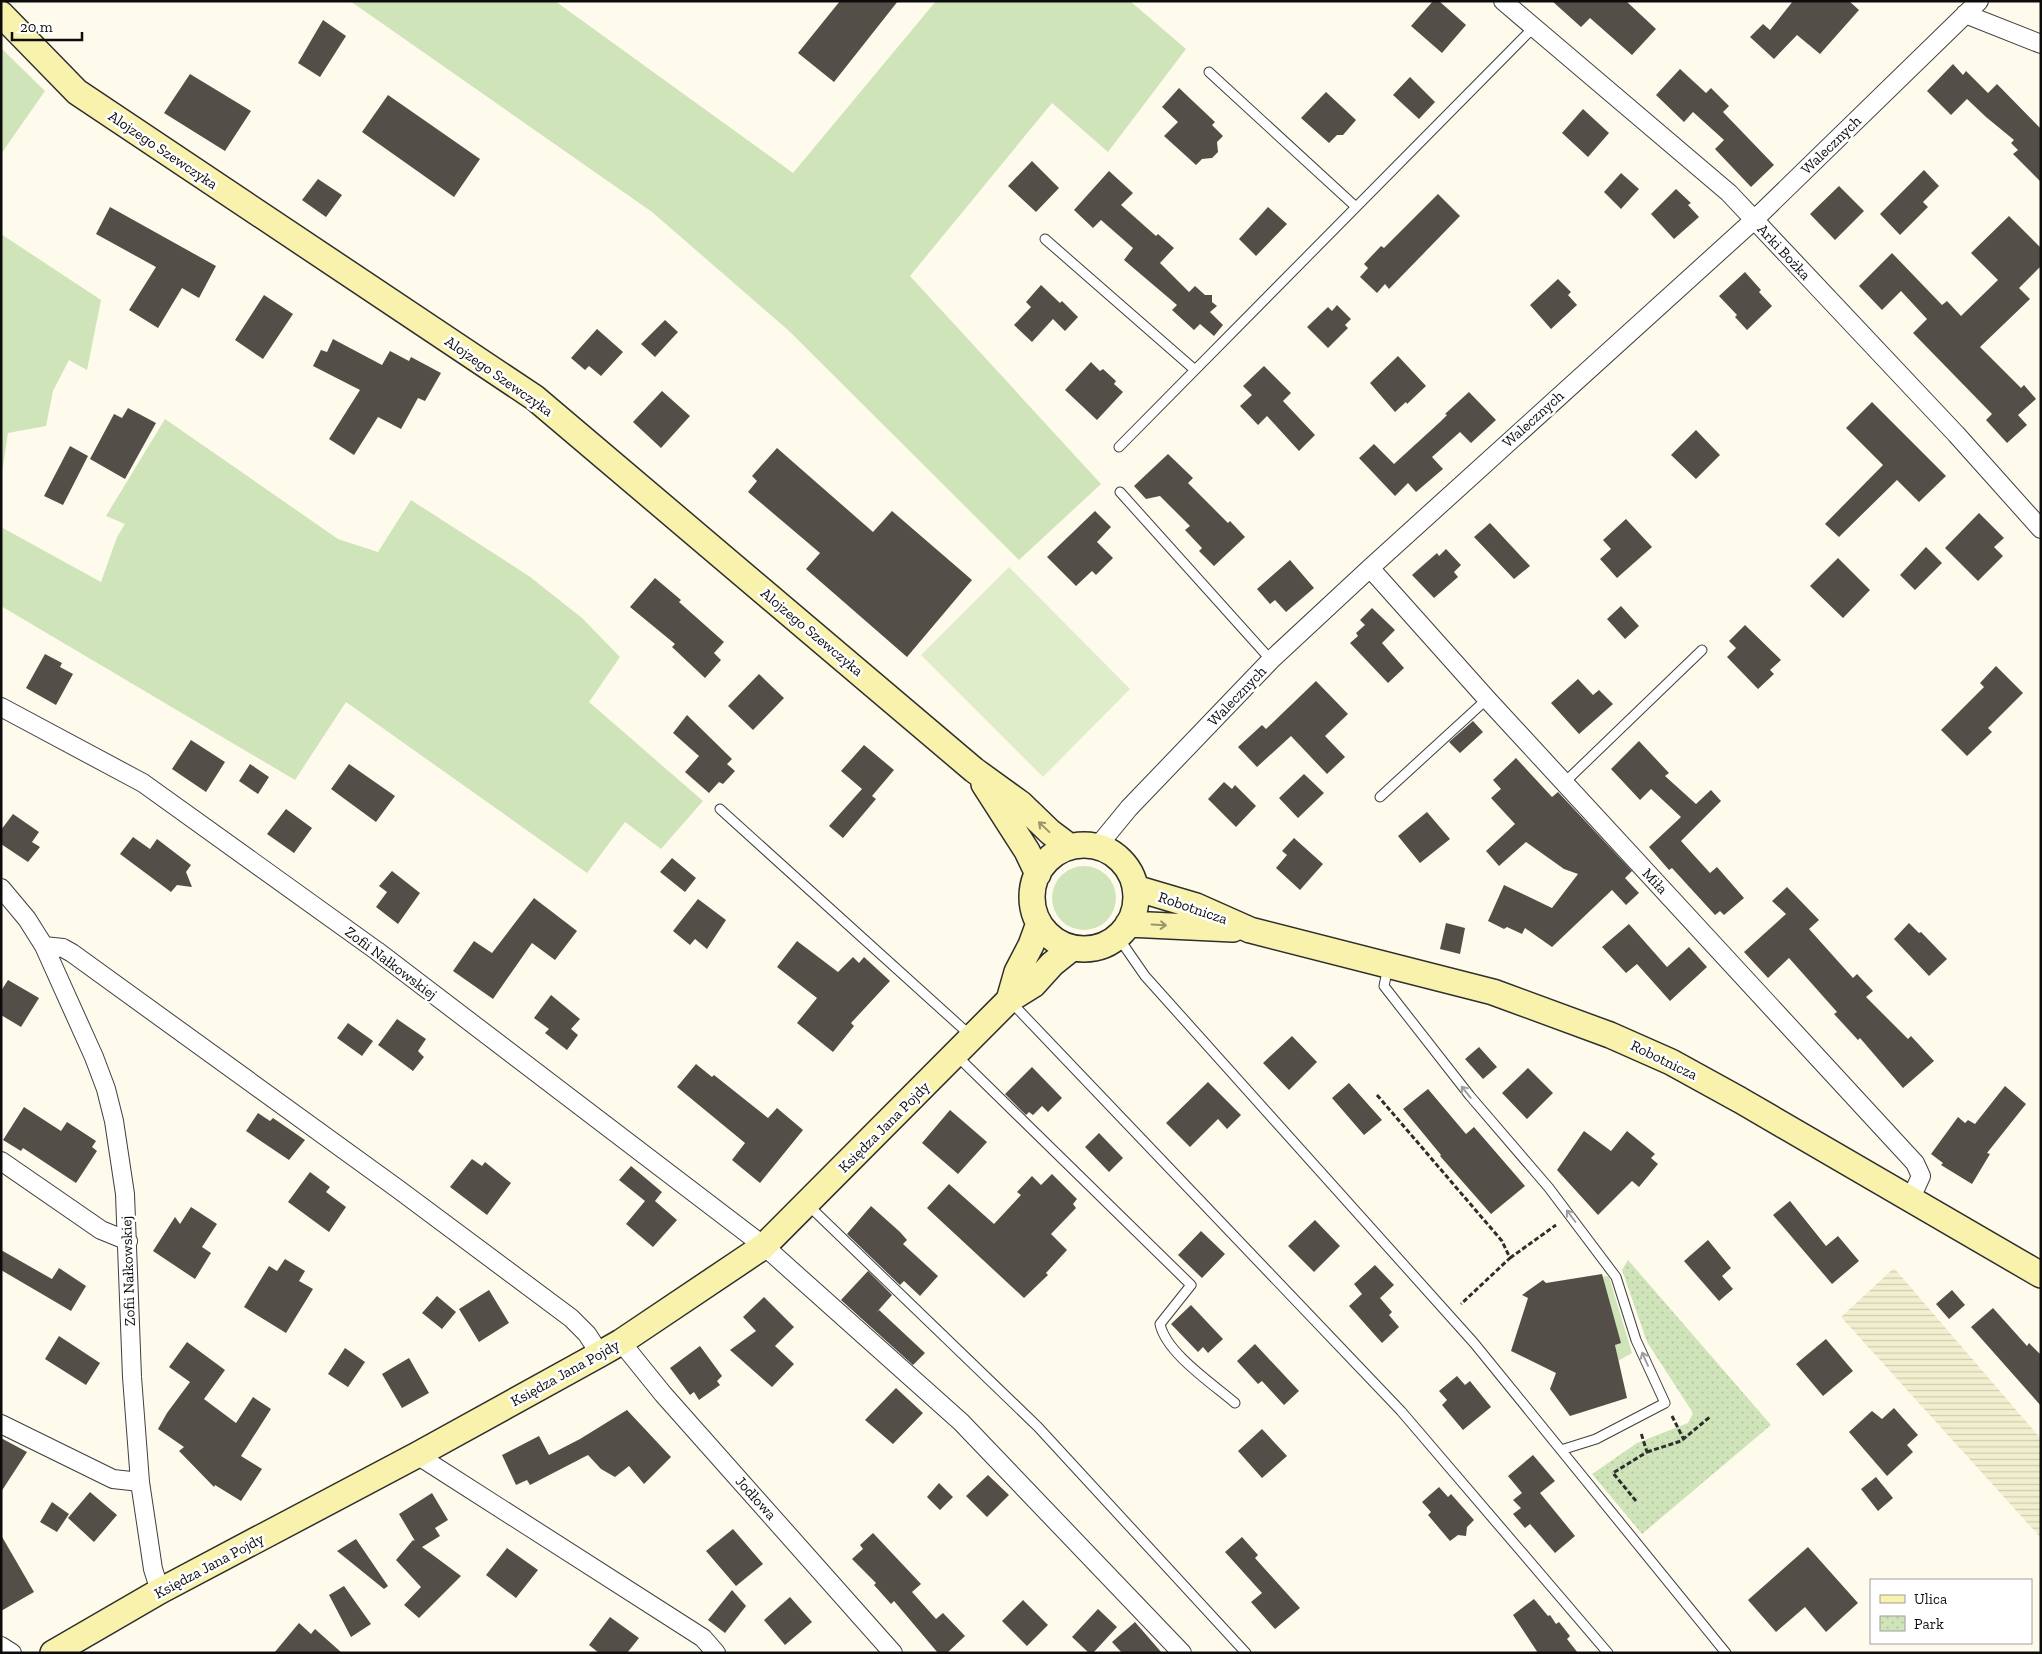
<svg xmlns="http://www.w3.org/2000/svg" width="2042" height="1654" font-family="'Zilla Slab',serif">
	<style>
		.farmland { fill: url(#farmland-rules) }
		.grass { fill: #cfe5b9 }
		.park { fill: url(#park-dots) }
		.pitch { fill: #e0edca }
		.building { fill: #544e49 }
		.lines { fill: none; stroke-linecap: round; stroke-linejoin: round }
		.lane-casing { stroke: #3f3f3f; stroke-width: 11 }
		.street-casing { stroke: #3f3f3f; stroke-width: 20 }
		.secondary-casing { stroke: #2e2e2e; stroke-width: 28 }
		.path { stroke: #2e2e2e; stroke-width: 3; stroke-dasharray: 5 2.5; stroke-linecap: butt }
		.lane { stroke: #fff; stroke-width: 9 }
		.street { stroke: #fff; stroke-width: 18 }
		.secondary { stroke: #f9f2ac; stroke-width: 25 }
		.oneway { stroke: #9a966c }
		.oneway2 { stroke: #9e9e9e }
		.labels { text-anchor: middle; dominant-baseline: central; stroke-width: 5; stroke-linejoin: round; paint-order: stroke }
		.street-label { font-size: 15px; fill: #0c0c0c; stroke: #fff }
	</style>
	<defs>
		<pattern id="farmland-rules" width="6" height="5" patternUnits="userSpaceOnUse" patternTransform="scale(1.25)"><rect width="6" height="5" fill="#f2efcf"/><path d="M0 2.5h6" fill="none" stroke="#ceccb1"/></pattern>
		<pattern id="park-dots" width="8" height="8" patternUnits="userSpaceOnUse" patternTransform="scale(1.25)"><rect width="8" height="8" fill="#cfe5b9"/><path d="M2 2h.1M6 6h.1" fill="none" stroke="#b1c39e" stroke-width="1.8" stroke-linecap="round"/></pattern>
	</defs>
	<rect width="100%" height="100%" fill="#fefbed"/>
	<path class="farmland" d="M1894,1268L2041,1439V1538L1841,1317Z"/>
	<path class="grass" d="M350,1H555L793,173L936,1H1130L1186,49L1108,152L1052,103L910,276L1101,484L1019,560L788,330L652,212Z
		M1,48L45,91L1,154Z
		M1,234L101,300L87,370L69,360L53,391L46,426L8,433L1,479Z
		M165,419L338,539L378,552L411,500L529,576L582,618L620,657L589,702L703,801L661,849L625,822L587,873L346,702L295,780L1,606V527L101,582L117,537L125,524L106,516Z
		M1052 898a32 32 0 1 1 64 0a32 32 0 1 1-64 0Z
		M1606,1276L1609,1277L1632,1353L1618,1361L1603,1277Z"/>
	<path class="park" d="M1628,1260L1771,1425L1642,1534L1592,1474L1637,1443L1688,1423L1693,1413L1647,1342L1622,1270Z"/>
	<path class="pitch" d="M1009,567L1130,689L1043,777L921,655Z"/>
	<path class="building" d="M840,1H898L834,82L798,53Z
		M1433,1H1439L1466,25L1442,53L1411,26Z
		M1552,1H1626L1656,29L1632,55L1590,18L1581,27Z
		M1793,1H1849L1859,10L1820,54L1797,35L1774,59L1750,37L1763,24L1770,30Z
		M323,20L346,36L320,77L298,63Z
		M1953,64L1963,75L1966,71L1988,93L1997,84L2041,129V182L2013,154L2018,150L2011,143L2014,140L1986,117L1967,99L1951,115L1927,91Z
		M1680,69L1706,93L1711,88L1729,106L1723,112L1774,165L1751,187L1715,149L1724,140L1693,112L1684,122L1656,95Z
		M190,74L251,111L225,151L164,113Z
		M1410,77L1435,102L1419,119L1393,95Z
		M1179,88L1215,122L1212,125L1223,136L1217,142L1218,152L1212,158L1202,159L1196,165L1164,136L1178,122L1162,107Z
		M1326,92L1356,120L1343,135H1337L1329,143L1301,118Z
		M388,95L480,159L454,197L362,132Z
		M1583,109L1609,133L1588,157L1562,133Z
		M1032,161L1059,188L1036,212L1008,186Z
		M1924,170L1939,186L1923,202L1928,207L1900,235L1880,214Z
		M1109,171L1133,193L1121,205L1156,236L1158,234L1174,248L1160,263L1189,292L1195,286L1205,295H1212V302L1217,306L1210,312L1223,325L1214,336L1200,324L1194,330L1172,310L1177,305L1124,260L1133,248L1101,220L1093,228L1074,210Z
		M1621,173L1639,189L1621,209L1604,192Z
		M318,179L342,195L326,217L302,200Z
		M1839,186L1864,211L1835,240L1810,214Z
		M1676,189L1691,203L1688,205L1699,217L1674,239L1651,214Z
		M1438,194L1460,216L1389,289L1385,284L1377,293L1360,277L1368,268L1364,264L1381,246L1384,248Z
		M110,207L216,266L199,298L182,288L158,328L129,310L156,267L96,234Z
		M1268,207L1287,224L1256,256L1239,239Z
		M2009,216L2041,248V266L2019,288L2030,299L1980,347L2021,388L2024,385L2036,399L2018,415L2027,425L2007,443L1986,420L1992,414L1913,333L1927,319L1901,291L1882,310L1859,286L1892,253L1942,305L1947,301L1961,316L1998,280L1971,253Z
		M1745,272L1761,290L1759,292L1772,306L1747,330L1735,317L1737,315L1719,296Z
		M1558,279L1571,292L1568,295L1577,305L1551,329L1530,305Z
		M1041,285L1060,303L1062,301L1078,317L1065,331L1053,319L1032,342L1014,325L1031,307L1026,302Z
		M264,295L293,314L263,359L235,340Z
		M1337,305L1351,319L1345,325L1348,328L1328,348L1307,327L1328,307L1332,311Z
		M665,320L678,332L655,357L641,344Z
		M597,329L623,352L601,376L589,366L585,370L571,358Z
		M333,339L382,365L390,351L409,361L411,357L441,373L425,401L418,398L401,429L378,417L354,455L329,439L360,390L313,366L321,350L327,352Z
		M1398,356L1426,386L1407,404L1406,402L1395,412L1370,383Z
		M1091,362L1100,371L1103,369L1116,381L1114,384L1123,392L1097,420L1065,390Z
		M1264,366L1291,393L1283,401L1315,435L1299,451L1267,416L1258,425L1240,406L1252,395L1243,386Z
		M662,391L690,416L661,448L633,422Z
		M1469,392L1496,420L1471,443L1460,432L1432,457L1443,469L1416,492L1408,483L1395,496L1359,458L1374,444L1394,464L1440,422L1447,415L1445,414Z
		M1872,402L1946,476L1919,502L1897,480L1839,537L1825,524L1883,465L1846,428Z
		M128,408L156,423L125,479L90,459L114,414L122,418Z
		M1696,430L1720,455L1696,479L1671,455Z
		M70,446L88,456L63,505L44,496Z
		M777,448L873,532L892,511L972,580L907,657L806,569L820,553L748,492L757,481L752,476Z
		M1168,454L1193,478L1188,483L1228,523L1230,521L1245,537L1214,566L1199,551L1202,548L1185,530L1190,526L1160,496L1146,499L1134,486Z
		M1095,511L1111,527L1097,542L1113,558L1096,575L1092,571L1076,586L1047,557Z
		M1979,513L2004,538L1994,547L2003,556L1978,581L1945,548Z
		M1626,519L1652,547L1617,578L1600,559L1611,549L1603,540Z
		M1490,523L1530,566L1514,579L1474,537Z
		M1926,547L1942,563L1915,590L1900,575Z
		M1446,549L1461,565L1454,572L1458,577L1434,598L1412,575L1437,553L1439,556Z
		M1838,558L1870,590L1843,618L1810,586Z
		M1290,560L1314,588L1286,612L1275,600L1270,604L1257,589Z
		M655,578L681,600L679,602L724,642L714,653L721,660L705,678L672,647L675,644L630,607Z
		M1621,606L1639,626L1625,639L1607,619Z
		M1372,608L1395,630L1382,643L1404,668L1388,683L1350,643L1358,636L1356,633L1365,625L1360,620Z
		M1745,625L1781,660L1770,670L1774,674L1758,689L1727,657L1736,648L1729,641Z
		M45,654L62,663L60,667L73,674L56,705L26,688Z
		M1996,666L2023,693L1988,728L1992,732L1967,756L1941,730L1984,687L1980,683Z
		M759,674L784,698L753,730L728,706Z
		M1578,679L1593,695L1599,690L1613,704L1579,734L1551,703Z
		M1316,681L1348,714L1325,736L1345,757L1327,774L1291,736L1257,767L1238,747L1262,725L1266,729Z
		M687,715L732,759L727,764L735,771L723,784L719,782L709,793L685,772L699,756L673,733Z
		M1473,721L1483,732L1460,753L1449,742Z
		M191,740L225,762L206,792L172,769Z
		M1639,741L1669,773L1665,776L1696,804L1711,790L1721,801L1681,841L1710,873L1717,867L1744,898L1724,915L1720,911L1715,915L1672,868L1669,870L1649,847L1681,817L1651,789L1640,800L1611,769Z
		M864,745L894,770L872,796L876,799L843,838L829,826L862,789L841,771Z
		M1516,758L1552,797L1558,792L1632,871L1625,878L1639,893L1626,905L1612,890L1552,947L1525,928L1522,934L1507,927L1504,929L1488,921L1504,885L1552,908L1578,874L1564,869L1526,842L1499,866L1486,851L1515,824L1491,798L1501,789L1493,780Z
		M250,764L269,777L258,794L239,781Z
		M349,764L395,796L376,822L331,789Z
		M1304,774L1324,793L1298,818L1279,798Z
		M1224,782L1232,789L1235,785L1256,806L1236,827L1208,799Z
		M286,809L312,828L294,853L267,834Z
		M1427,812L1450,839L1420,863L1398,836Z
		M13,814L39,832L32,842L40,847L28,862L1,844V830Z
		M133,837L150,849L157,839L191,865L186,872L192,887L177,885L171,892L120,854Z
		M1294,838L1323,864L1300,890L1276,868L1287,855L1282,851Z
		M672,858L696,878L685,892L660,872Z
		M392,871L420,893L398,924L376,907L387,892L379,886Z
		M1787,887L1819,920L1809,929L1853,978L1857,974L1873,991L1866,997L1908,1039L1911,1036L1934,1061L1903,1088L1860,1038L1858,1040L1834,1014L1837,1012L1789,958L1768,978L1744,952L1786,914L1772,901Z
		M534,898L577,931L555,960L532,943L493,999L453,971L474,941L492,953Z
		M698,899L726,920L707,949L695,939L690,945L673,931Z
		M1446,923L1465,928L1460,954L1440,949Z
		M1909,923L1919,933L1921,932L1947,959L1929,976L1894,939Z
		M1629,924L1667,967L1689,947L1707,967L1670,1001L1637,964L1626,973L1602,947Z
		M797,941L838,972L853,957L859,963L864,957L890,981L851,1023L854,1026L833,1052L797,1023L817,998L777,967Z
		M8,980L39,998L21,1027L1,1015V991Z
		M551,995L580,1019L571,1029L578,1035L567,1050L545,1033L549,1029L534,1018Z
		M397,1019L426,1039L418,1051L424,1057L413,1071L378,1045Z
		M348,1023L373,1041L362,1056L337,1038Z
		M1292,1036L1317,1062L1289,1090L1263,1063Z
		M1479,1047L1497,1067L1483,1079L1465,1059Z
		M696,1064L712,1077L714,1075L768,1118L777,1108L803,1130L760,1183L732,1160L745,1143L677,1087Z
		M1032,1067L1062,1098L1048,1112L1042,1106L1033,1115L1029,1112L1026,1115L1005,1094Z
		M1528,1068L1553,1093L1527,1119L1502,1093Z
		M1208,1082L1241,1115L1227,1129L1218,1119L1190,1147L1166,1123Z
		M1349,1083L1382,1120L1364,1135L1332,1098Z
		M2005,1086L2026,1104L1987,1153L1990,1154L1972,1184L1941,1165L1943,1163L1931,1154L1958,1117L1965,1123L1968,1120L1975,1124Z
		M1428,1089L1466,1134L1474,1127L1525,1186L1491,1214L1440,1156L1441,1155L1403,1109Z
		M24,1107L61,1131L67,1122L96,1141L92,1147L97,1151L76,1183L23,1148L21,1151L3,1140Z
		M950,1110L987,1142L958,1174L922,1143Z
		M258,1113L270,1121L273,1118L305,1140L289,1160L246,1131Z
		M1584,1131L1611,1151L1627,1131L1655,1154L1651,1158L1658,1164L1639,1187L1632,1181L1598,1215L1557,1170Z
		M1099,1133L1123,1158L1109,1172L1085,1147Z
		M472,1159L482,1166L485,1162L511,1183L487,1215L450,1187Z
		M631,1166L662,1192L655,1201L677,1220L653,1247L626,1224L645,1201L619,1180Z
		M310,1172L330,1187L326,1192L346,1207L329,1232L288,1202Z
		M1052,1174L1077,1199L1073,1204L1076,1208L1051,1234L1067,1250L1046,1273L1048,1275L1024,1298L927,1208L949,1184L994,1224L1021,1195L1017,1192L1032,1176L1041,1185Z
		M1790,1201L1826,1246L1838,1236L1859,1261L1832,1284L1773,1215Z
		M871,1206L900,1232L907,1240L903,1244L938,1276L920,1296L904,1281L900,1285L847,1234Z
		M191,1207L217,1224L202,1247L211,1253L195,1279L153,1251L175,1217L180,1224Z
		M1315,1220L1340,1246L1314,1272L1288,1246Z
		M1201,1231L1225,1254L1202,1278L1178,1255Z
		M1708,1240L1731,1268L1722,1276L1733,1289L1719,1301L1684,1261Z
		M1,1250L52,1279L59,1268L86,1286L71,1311L1,1270Z
		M285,1259L305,1271L299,1281L313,1289L286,1333L244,1307L269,1266L277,1271Z
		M1375,1265L1394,1285L1380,1298L1392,1312L1389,1315L1399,1327L1382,1343L1349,1306L1362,1294L1354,1284Z
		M868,1271L892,1295L876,1313L879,1310L925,1353L913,1365L841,1300Z
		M1602,1274L1621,1343L1615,1345L1627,1398L1570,1416L1550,1389L1556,1373L1511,1351L1528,1298L1522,1295L1543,1280L1546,1283Z
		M489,1290L509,1323L479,1342L459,1309Z
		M1952,1290L1965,1305L1949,1319L1936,1304Z
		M437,1296L456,1312L442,1329L422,1313Z
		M764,1297L794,1327L775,1346L794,1364L772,1387L730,1350L756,1331L743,1317Z
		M1191,1305L1223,1339L1208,1353L1203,1347L1198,1352L1171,1324Z
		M1993,1308L2027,1346L2029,1343L2041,1355V1406L1971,1327Z
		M59,1336L100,1363L86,1385L45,1359Z
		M1826,1339L1853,1371L1823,1396L1796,1364Z
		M187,1342L225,1370L204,1399L236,1423L253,1397L271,1409L241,1456L262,1469L241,1501L215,1485L214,1487L179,1451L184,1447L158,1429L167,1413L190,1382L169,1367Z
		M1255,1344L1299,1391L1284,1405L1262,1381L1258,1384L1237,1361Z
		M700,1346L722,1376L717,1381L720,1385L699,1400L694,1392L690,1395L670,1368Z
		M345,1348L365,1362L348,1387L328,1374Z
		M409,1358L429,1393L402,1408L382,1374Z
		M1457,1376L1465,1385L1470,1381L1491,1407L1463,1430L1442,1405L1447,1400L1439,1391Z
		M896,1388L923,1413L893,1444L865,1420Z
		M1894,1408L1918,1435L1907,1445L1913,1452L1887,1476L1849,1432L1872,1411L1882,1419Z
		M627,1410L671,1457L644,1484L629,1466L615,1477L601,1469L588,1455L530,1485L527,1480L516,1485L502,1455L539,1436L549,1455L580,1439Z
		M1262,1429L1287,1456L1262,1478L1238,1451Z
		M1,1438L27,1452L1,1492Z
		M1533,1455L1555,1481L1540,1493L1575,1536L1555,1553L1530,1524L1525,1528L1513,1514L1521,1508L1513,1500L1522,1493L1508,1476Z
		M988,1475L1009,1495L987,1517L966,1496Z
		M1876,1477L1893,1498L1878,1511L1861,1489Z
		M939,1483L953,1497L940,1510L927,1497Z
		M1439,1487L1448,1497L1451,1494L1474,1520L1467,1527L1466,1536L1458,1535L1450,1541L1428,1515L1431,1512L1422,1502Z
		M90,1492L117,1515L94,1542L68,1518Z
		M432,1493L448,1520L435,1528L440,1536L422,1547L461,1576L419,1618L404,1605L421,1587L396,1560L413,1540L415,1541L399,1514Z
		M52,1502L69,1514L57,1532L40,1522Z
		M733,1529L763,1564L736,1586L706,1551Z
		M873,1533L921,1584L912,1592L936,1619L943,1613L965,1636L947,1653H938L894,1601L891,1604L874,1585L876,1583L852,1559L863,1549L860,1545Z
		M1,1535L34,1592L1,1611Z
		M1242,1537L1258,1555L1255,1558L1300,1608L1275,1629L1251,1602L1262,1593L1225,1552Z
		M356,1539L388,1586L384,1589L337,1551Z
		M1808,1547L1858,1603L1826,1632L1805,1607L1776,1632L1748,1600Z
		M507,1548L538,1570L516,1598L486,1575Z
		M344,1586L371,1624L351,1637L329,1595Z
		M732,1590L746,1606L725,1633L708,1620Z
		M790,1597L812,1622L785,1645L764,1620Z
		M1534,1599L1548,1616L1550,1615L1556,1624L1559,1622L1570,1636L1567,1639L1578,1653H1538L1513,1615Z
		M1023,1600L1048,1625L1027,1646L1002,1621Z
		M1098,1609L1117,1627L1093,1653H1089L1072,1637Z
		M610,1617L639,1638L627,1653H599L589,1645Z
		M1135,1622L1162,1653H1122L1112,1642Z
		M299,1623L311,1634L315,1629L342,1653H274Z"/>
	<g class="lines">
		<g class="lane-casing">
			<path id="lane" d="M1209,72L1356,207
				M1045,239L1195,370
				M1119,447L1534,27
				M1120,492L1271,660
				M1564,783L1702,650
				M1380,797L1487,699
				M720,809L971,1036
				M1118,937L1145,976L1474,1343L1726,1653
				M1388,967L1384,986L1470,1096L1549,1188L1616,1277L1636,1340L1665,1403L1596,1439L1561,1450
				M1010,1001L1401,1411L1608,1653
				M956,1055L1191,1285L1160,1324C1166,1353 1213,1384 1235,1403
				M808,1205L1038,1427L1246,1653"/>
		</g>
		<g class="street-casing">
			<path id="street" d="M1503,1L1729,193L1956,434L2041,529
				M1965,14L2041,44
				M1370,568L1487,699L1915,1163L1921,1176L1911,1198
				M1,707L143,783L377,951L764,1246L961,1422L1182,1653
				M1097,847L1129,808L1271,660L1370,568L1754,220L1979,1
				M1,888L27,919L44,946L94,1057L106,1089L114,1121L125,1194L132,1377L140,1482L153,1569L160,1591
				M44,946L63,948L72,953L398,1189L571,1318L587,1334L600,1354
				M1,1161L101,1230L128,1241
				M621,1342L663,1394L893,1653
				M1,1424L113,1479L140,1482
				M417,1455L703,1638L716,1653
				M1,1646L12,1653"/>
		</g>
		<g class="secondary-casing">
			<path id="secondary" d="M1,14L77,92L535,398L974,770L1021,804L1050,832L1070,847
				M984,784L1027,851L1038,874
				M1032 897a52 52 0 1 1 104 0a52 52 0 1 1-104 0Z
				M1135,888L1196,906L1250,930L1493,992L1610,1035L1671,1062L1740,1100L2041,1275
				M1128,924L1233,929
				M1009,1000L1017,972L1031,945L1039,923
				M53,1653L160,1591L417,1455L600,1354L621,1342L764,1246L1009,1000L1033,985L1052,964L1072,948"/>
		</g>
		<path class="path" d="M1377,1095L1502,1241L1510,1258L1461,1304
			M1510,1258L1556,1225
			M1672,1416L1684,1440
			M1647,1452L1681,1441L1711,1416
			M1636,1501L1613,1473L1647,1452L1641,1433"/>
		<use href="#lane" class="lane"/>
		<use href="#street" class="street"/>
		<use href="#secondary" class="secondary"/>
	</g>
	<defs><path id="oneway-shaft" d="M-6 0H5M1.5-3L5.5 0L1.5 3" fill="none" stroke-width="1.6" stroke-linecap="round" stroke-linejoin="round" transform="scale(1.25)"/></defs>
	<g class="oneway">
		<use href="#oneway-shaft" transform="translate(1044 827) rotate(-137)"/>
		<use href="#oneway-shaft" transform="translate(1159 925) rotate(3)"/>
	</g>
	<g class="oneway2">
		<use href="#oneway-shaft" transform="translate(1466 1092) rotate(-129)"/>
		<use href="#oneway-shaft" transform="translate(1571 1216) rotate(-127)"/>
		<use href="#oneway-shaft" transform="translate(1645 1359) rotate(-114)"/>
	</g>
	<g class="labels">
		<g class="street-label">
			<text transform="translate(1831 145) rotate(-44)">Walecznych</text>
			<text transform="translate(163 150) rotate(34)">Alojzego Szewczyka</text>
			<text transform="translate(1784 252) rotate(47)">Arki Bożka</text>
			<text transform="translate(499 376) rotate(35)">Alojzego Szewczyka</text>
			<text transform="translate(1533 419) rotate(-42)">Walecznych</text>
			<text transform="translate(812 632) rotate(40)">Alojzego Szewczyka</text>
			<text transform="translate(1237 696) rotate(-46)">Walecznych</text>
			<text transform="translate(1655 881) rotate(47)">Miła</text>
			<text transform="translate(1193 908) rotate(19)">Robotnicza</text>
			<text transform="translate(391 963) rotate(37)">Zofii Nałkowskiej</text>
			<text transform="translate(1664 1060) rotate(26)">Robotnicza</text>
			<text transform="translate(884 1127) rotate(-45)">Księdza Jana Pojdy</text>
			<text transform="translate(128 1271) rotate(-92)">Zofii Nałkowskiej</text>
			<text transform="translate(565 1373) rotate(-29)">Księdza Jana Pojdy</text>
			<text transform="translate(756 1498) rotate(48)">Jodłowa</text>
			<text transform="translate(209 1566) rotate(-28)">Księdza Jana Pojdy</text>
		</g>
	</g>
	<rect width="2042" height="1654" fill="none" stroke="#0c0c0c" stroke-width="5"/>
	<rect x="1870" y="1579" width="162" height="65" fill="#ffffff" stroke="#9e9e9e"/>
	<rect x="1880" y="1595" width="25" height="8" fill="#f9f2ac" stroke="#9e9e9e"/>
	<text x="1914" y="1604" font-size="15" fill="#0c0c0c">Ulica</text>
	<rect x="1880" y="1616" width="25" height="15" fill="url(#park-dots)" stroke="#9e9e9e"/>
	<text x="1914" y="1629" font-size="15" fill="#0c0c0c">Park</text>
	<path d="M12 32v8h70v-8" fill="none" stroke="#0c0c0c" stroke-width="2.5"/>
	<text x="20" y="32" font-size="15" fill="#0c0c0c" stroke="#ffffff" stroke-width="4" paint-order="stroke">20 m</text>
</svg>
